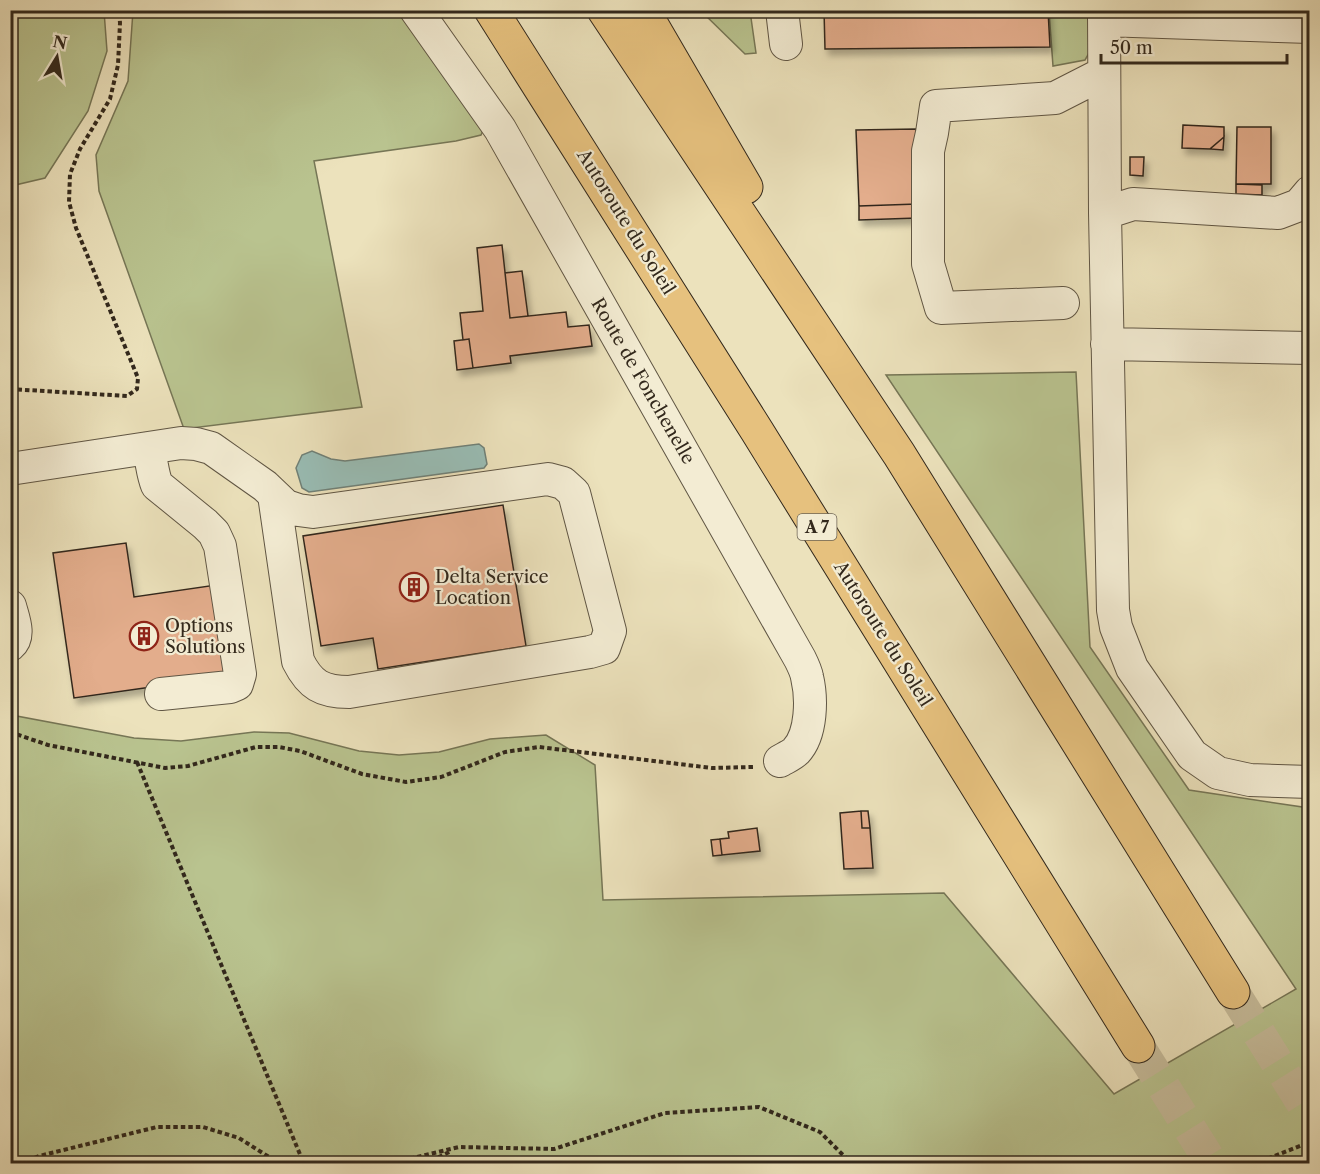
<svg xmlns="http://www.w3.org/2000/svg" width="1320" height="1174" font-family="'Libre Caslon Text',serif">
	<style>
		.green { fill: #b9c38f; stroke: #767656; stroke-width: 1.5 }
		.water { fill: #99bdb5; stroke: #708178; stroke-width: 1.5 }
		.building { fill: #e3ad8c; stroke: #32281c; stroke-width: 1.5; filter: url(#shadow) }
		.lines { fill: none; stroke-linecap: round; stroke-linejoin: round }
		.highway-tunnel { stroke: #c7bd9c; stroke-width: 33; stroke-dasharray: 33 16; stroke-linecap: butt }
		.minor-casing { stroke: #605644; stroke-width: 34 }
		.highway-casing { stroke: #32281c; stroke-width: 35 }
		.path { stroke: #32281c; stroke-width: 4; stroke-dasharray: 4.5 3; stroke-linecap: butt }
		.minor { stroke: #f3ecd3; stroke-width: 32 }
		.highway { stroke: #e6c17e; stroke-width: 33 }
		.labels { text-anchor: middle; dominant-baseline: central; stroke-width: 4.5; stroke-linejoin: round; paint-order: stroke }
		.shield { fill: #f3ecd3; stroke: #6c6353; stroke-width: 1.5 }
		.shield-label { font-size: 16px; font-weight: bold; fill: #32281c }
		.street-label { font-size: 18px; fill: #32281c; stroke: #f3ecd3 }
		.poi-label { font-size: 18px; fill: #32281c; stroke: #f3ecd3; text-anchor: start }
	</style>
	<defs>
		<filter id="shadow"><feDropShadow dx="3.5" dy="6" stdDeviation="3" flood-color="#0004"/></filter>
	</defs>
	<rect width="100%" height="100%" fill="#ece2bc"/>
	<filter id="stains"><feTurbulence type="fractalNoise" baseFrequency=".00333" numOctaves="4"/><feColorMatrix values="0 0 0 0 .2 0 0 0 0 .09 0 0 0 0 .02 0 0 0 .5 -.17"/></filter>
	<radialGradient id="worn" r=".72"><stop offset=".6" stop-color="#630" stop-opacity="0"/><stop offset="1" stop-color="#630" stop-opacity=".3"/></radialGradient>
	<path class="green" d="M11,10L104,11L107,51L88,111L45,178L11,186Z
		M133,11H404L485,126L481,135L456,141L314,161L362,407L184,429L99,191L96,155L128,81Z
		M701,11H750L756,53L745,54Z
		M1049,11H1090L1092,48L1085,60L1053,66Z
		M1076,372L1090,647L1189,790L1309,808V1163H11V715L134,738L181,741L254,732L289,733L359,751L399,755L439,752L490,739L546,735L595,765L603,900L944,893L1114,1094L1296,989L886,375Z"/>
	<path class="water" d="M479,444L484,448L487,464L484,468L309,492L302,488L296,468L302,455L312,451L331,459L345,461Z"/>
	<path class="building" d="M824,10H1048L1050,47L825,49Z
		M1183,125L1224,127V137L1210,149L1182,148Z
		M1237,127H1271V184H1236Z
		M916,129L917,204L859,206L856,130Z
		M1224,137L1223,150L1210,149Z
		M1130,157H1144L1143,176L1130,175Z
		M1236,184L1262,185V195L1236,194Z
		M917,204V218L859,220V206Z
		M502,245L510,318L566,312L568,327L589,325L592,346L510,356L511,363L473,368L469,339L463,340L460,313L483,311L477,248Z
		M522,271L528,316L510,318L505,273Z
		M469,339L473,368L457,370L454,341Z
		M503,505L526,646L378,669L373,638L321,646L303,536Z
		M126,543L134,597L216,585L229,676L74,698L53,553Z
		M861,811H868L870,828H862Z
		M861,811L862,828H870L873,868L844,869L840,813Z
		M757,828L760,851L722,855L720,839L729,838L728,832Z
		M720,839L722,855L713,856L711,840Z"/>
	<g class="lines">
		<path class="highway-tunnel" d="M1233,992L1310,1115
			M1138,1046L1212,1164"/>
		<g class="minor-casing">
			<path id="minor" d="M416,10L500,129L800,659C803,665 806,671 807,677C812,698 812,734 796,751C792,755 785,758 780,761
				M782,10L786,44
				M1104,10L1105,213L1113,610L1116,627L1132,668L1192,755L1218,773L1250,780L1310,782
				M1104,20L1310,27
				M1105,213L1133,204L1278,213L1299,205L1310,192
				M1063,303L941,308L928,264V151L932,133L936,106L1055,98L1104,73
				M1107,344L1310,348
				M148,448C152,460 152,473 157,485L205,524L214,533L220,546L240,674L237,684L230,687L161,694
				M10,469L181,443L196,444L211,448L265,486L286,506L298,510L313,512L548,479L563,483L574,493L610,631L604,648L590,652L349,692C322,692 310,685 298,661L274,495
				M10,606C13,618 21,636 10,645"/>
		</g>
		<g class="highway-casing">
			<path id="highway" d="M491,10L757,431L1138,1046
				M604,10L899,454L1233,992
				M643,10L746,187"/>
		</g>
		<path class="path" d="M10,389L127,396L137,389L138,378L76,228L69,202L70,174L80,149L110,99L118,65L120,23L119,10
			M10,732L48,745L165,768L188,766L256,747H279L300,751L362,774L406,782L441,777L505,752L539,747L712,768L753,767
			M137,762L304,1164
			M21,1164L39,1156L157,1127H203L239,1138L280,1164
			M388,1164L459,1147L554,1149L665,1113L759,1107L820,1132L852,1164
			M425,1164L451,1151
			M1254,1164L1310,1142"/>
		<use href="#minor" class="minor"/>
		<use href="#highway" class="highway"/>
	</g>
	<defs>
		<g id="building-ring" transform="scale(1.5)"><circle r="9.5" fill="#f3ecd3" stroke="#8f2418" stroke-width="1.5"/><path d="M-4-6H4V6H1V3H-1V6H-4ZM-2.5-4.3h1.7v1.8h-1.7ZM.8-4.3h1.7v1.8H.8ZM-2.5-1h1.7V.8h-1.7ZM.8-1h1.7V.8H.8Z" fill="#8f2418"/></g>
	</defs>
	<g fill-rule="evenodd">
		<use href="#building-ring" x="414" y="587"/>
		<use href="#building-ring" x="144" y="636"/>
	</g>
	<g class="labels">
		<rect class="shield" x="797.5" y="514" width="39" height="26" rx="4.5"/>
		<g class="shield-label">
			<text x="817" y="527">A 7</text>
		</g>
		<g class="street-label">
			<text transform="translate(626 222) rotate(58)">Autoroute du Soleil</text>
			<text transform="translate(643 381) rotate(60)">Route de Fonchenelle</text>
			<text transform="translate(883 634) rotate(58)">Autoroute du Soleil</text>
		</g>
		<g class="poi-label">
			<text x="435" y="577">Delta Service<tspan x="435" dy="21">Location</tspan></text>
			<text x="165" y="626">Options<tspan x="165" dy="21">Solutions</tspan></text>
		</g>
	</g>
	<rect width="1320" height="1174" fill="none" stroke="#ece2bc" stroke-width="36"/>
	<rect x="12" y="12" width="1296" height="1150" fill="none" stroke="#32281c" stroke-width="3"/>
	<rect x="18" y="18" width="1284" height="1138" fill="none" stroke="#32281c" stroke-width="1.5"/>
	<g transform="translate(57 57) rotate(11)" stroke="#f3ecd3" stroke-width="4.5" paint-order="stroke">
	<path d="M0-4.5L10 22L0 15L-10 22Z" fill="#32281c"/>
	<text y="-9" font-size="16" font-weight="bold" text-anchor="middle" fill="#32281c">N</text>
	</g>
	<path d="M1101 54v9h186v-9" fill="none" stroke="#32281c" stroke-width="3"/>
	<text x="1110" y="54" font-size="18" fill="#32281c" stroke="#f3ecd3" stroke-width="4.5" paint-order="stroke">50 m</text>
	<rect width="100%" height="100%" filter="url(#stains)"/>
	<rect width="100%" height="100%" fill="url(#worn)"/>
</svg>
